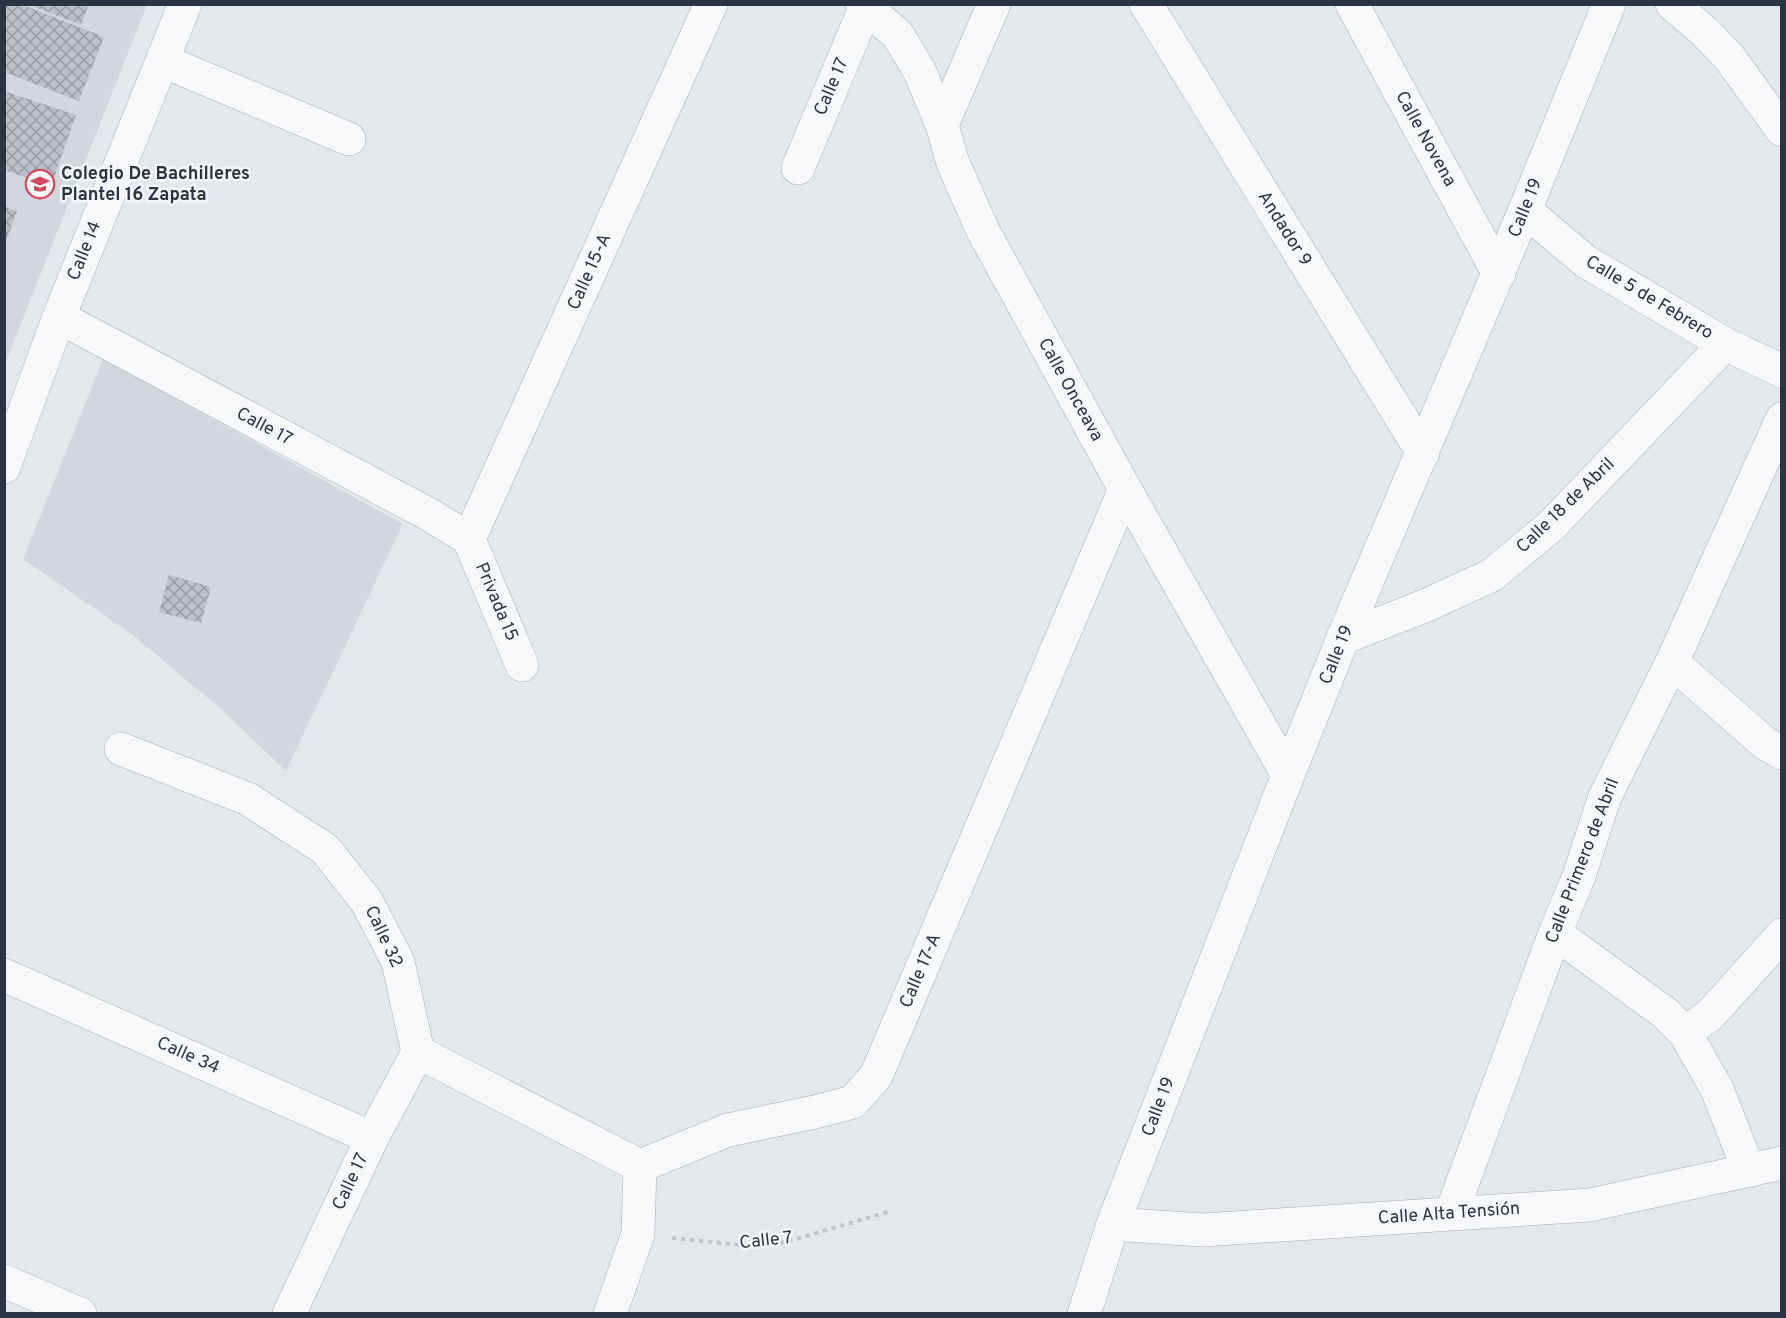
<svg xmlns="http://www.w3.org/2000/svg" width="1786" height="1318" font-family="Overpass,sans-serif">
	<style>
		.built { fill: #d2d6de }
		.building { fill: url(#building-cross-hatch) }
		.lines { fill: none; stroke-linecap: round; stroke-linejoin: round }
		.minor-casing { stroke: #a9aeb7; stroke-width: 34 }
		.path { stroke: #c2c5cb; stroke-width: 4; stroke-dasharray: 4.5 4.5; stroke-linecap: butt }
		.minor { stroke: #f7f8fa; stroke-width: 33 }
		.labels { text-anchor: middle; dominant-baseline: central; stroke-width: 5; stroke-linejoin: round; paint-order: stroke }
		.street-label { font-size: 18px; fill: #2b3445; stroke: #f4f6f9 }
		.poi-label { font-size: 18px; font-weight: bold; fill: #2b3445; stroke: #f4f6f9; text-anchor: start }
	</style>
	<defs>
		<pattern id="building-cross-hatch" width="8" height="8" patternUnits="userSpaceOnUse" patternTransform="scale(1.5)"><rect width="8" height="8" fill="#bbc0ca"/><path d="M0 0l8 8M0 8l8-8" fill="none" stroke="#989da6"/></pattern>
	</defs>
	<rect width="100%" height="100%" fill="#e4e7ec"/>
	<path class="built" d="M5,5H147L5,364Z
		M103,359L403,524L286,771L222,710L133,635L23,559Z"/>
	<path class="building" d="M4,4H21L104,37L79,101L4,72Z
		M27,4H89L81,25Z
		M4,91L76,115L51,186L4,170Z
		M4,206L17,211L5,245H4Z
		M169,575L211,587L201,623L159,612Z"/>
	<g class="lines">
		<g class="minor-casing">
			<path id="minor" d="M862,4L898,35L920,72L942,125L953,163L983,231L1125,489L1288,775
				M1146,4L1423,453
				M1352,4L1499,274
				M1672,4L1705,32L1729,57L1782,130
				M163,61L349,139
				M942,125L994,4
				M798,168L866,6
				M1525,210L1585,261L1725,344L1782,371
				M59,317L430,515L469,539
				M4,467L59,317L185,4
				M469,539L711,4
				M469,539L522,665
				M1343,638L1427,605L1492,575L1551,526L1725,344
				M1672,662L1766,744L1782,753
				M121,749L248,799L325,849L367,902L398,962L418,1052L640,1166
				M1555,933L1665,1013L1685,1033L1717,1089L1749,1171
				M4,975L372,1138
				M1685,1033L1710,1015L1782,935
				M640,1166L728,1130L815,1112L853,1102L876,1076L1125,489
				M1451,1214L1555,933L1579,876L1604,799L1672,662L1782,419
				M1113,1224L1202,1230L1590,1205L1782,1163
				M4,1281L80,1314
				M289,1314L372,1138L418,1052
				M610,1314L638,1234L640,1166
				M1084,1314L1113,1224L1288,775L1343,638L1525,210L1609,4"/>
		</g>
		<path class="path" d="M672,1238L752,1246L786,1242L891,1211"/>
		<use href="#minor" class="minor"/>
	</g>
	<defs>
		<g id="school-ring" transform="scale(1.5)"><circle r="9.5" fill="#f4f6f9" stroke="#d1495b" stroke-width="1.5"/><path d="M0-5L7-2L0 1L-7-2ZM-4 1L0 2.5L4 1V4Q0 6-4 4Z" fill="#d1495b"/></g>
	</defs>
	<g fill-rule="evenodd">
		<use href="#school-ring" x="40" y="184"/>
	</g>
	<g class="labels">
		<g class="street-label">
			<text transform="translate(832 87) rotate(-67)">Calle 17</text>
			<text transform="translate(1425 139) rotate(61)">Calle Novena</text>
			<text transform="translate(1526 208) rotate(-68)">Calle 19</text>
			<text transform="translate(1284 229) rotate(58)">Andador 9</text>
			<text transform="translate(85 251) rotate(-68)">Calle 14</text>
			<text transform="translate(590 272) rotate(-66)">Calle 15-A</text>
			<text transform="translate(1649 298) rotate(31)">Calle 5 de Febrero</text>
			<text transform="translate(1070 390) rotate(61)">Calle Onceava</text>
			<text transform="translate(264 427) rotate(28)">Calle 17</text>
			<text transform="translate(1566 506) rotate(-44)">Calle 18 de Abril</text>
			<text transform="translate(496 602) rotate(67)">Privada 15</text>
			<text transform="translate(1337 655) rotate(-68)">Calle 19</text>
			<text transform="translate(1583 861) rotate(-69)">Calle Primero de Abril</text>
			<text transform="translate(383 937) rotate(65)">Calle 32</text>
			<text transform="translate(921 971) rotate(-67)">Calle 17-A</text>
			<text transform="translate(188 1056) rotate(24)">Calle 34</text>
			<text transform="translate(1159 1107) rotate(-69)">Calle 19</text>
			<text transform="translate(351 1182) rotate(-65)">Calle 17</text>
			<text transform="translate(1449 1214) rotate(-4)">Calle Alta Tensión</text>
			<text transform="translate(766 1241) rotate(-6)">Calle 7</text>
		</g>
		<g class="poi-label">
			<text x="61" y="174">Colegio De Bachilleres<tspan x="61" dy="21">Plantel 16 Zapata</tspan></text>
		</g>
	</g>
	<rect width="1786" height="1318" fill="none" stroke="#2b3445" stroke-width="12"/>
</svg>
